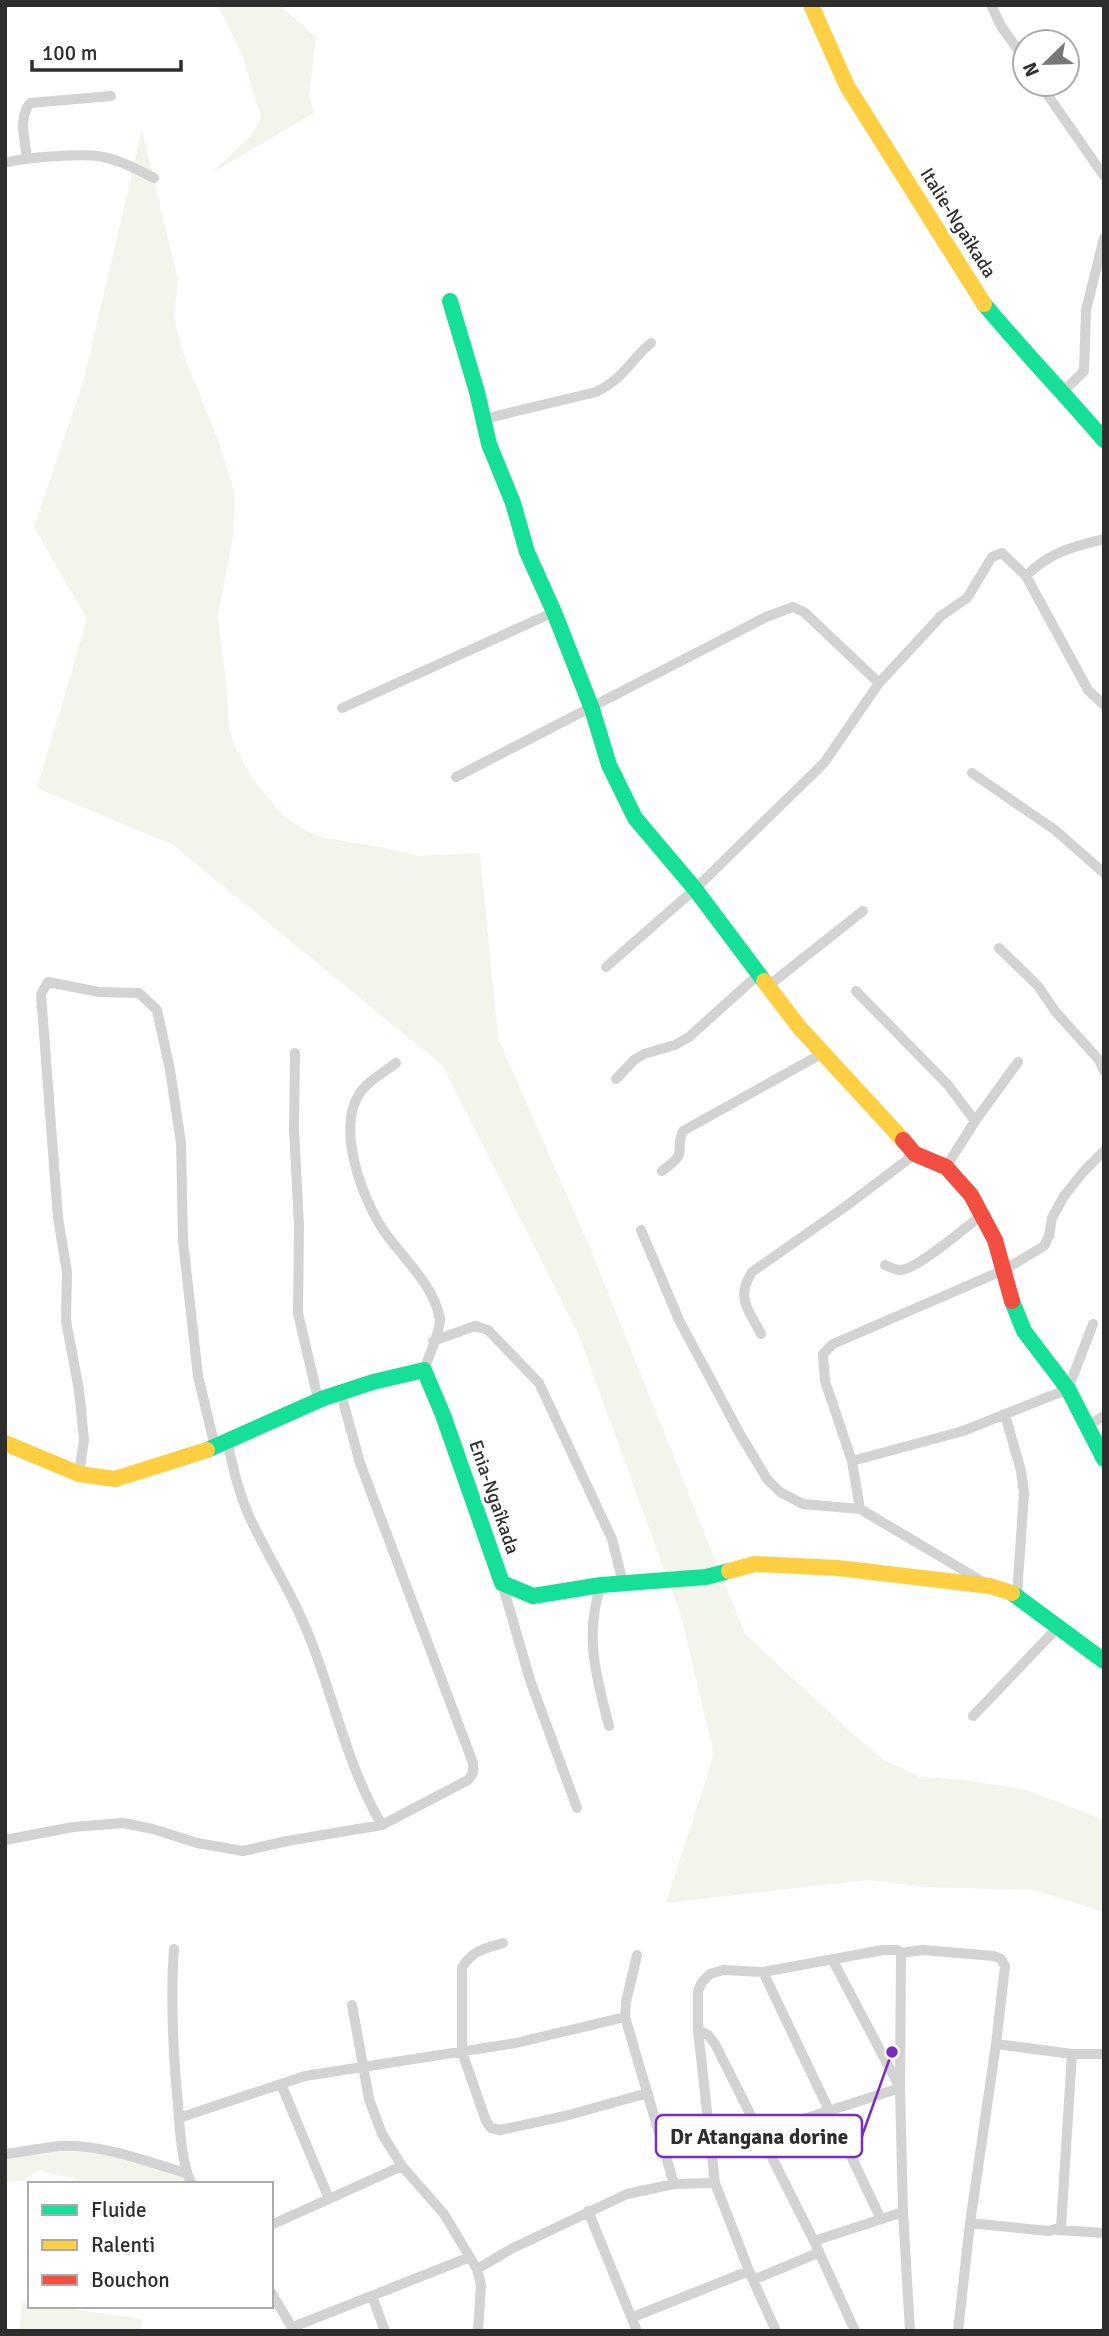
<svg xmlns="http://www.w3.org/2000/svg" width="1109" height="2336" font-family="Signika,sans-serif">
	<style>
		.green { fill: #f1f5ec }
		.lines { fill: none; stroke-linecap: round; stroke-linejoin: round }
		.street { stroke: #d3d3d3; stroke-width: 10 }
		.fast { stroke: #16e098; stroke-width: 16 }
		.slow { stroke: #ffcf43; stroke-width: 16 }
		.jam { stroke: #f24e42; stroke-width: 16 }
		.labels { text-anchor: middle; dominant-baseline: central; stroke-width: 7; stroke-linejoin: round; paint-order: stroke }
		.street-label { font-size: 19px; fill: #2e2e2e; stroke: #fff }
		.leader { fill: none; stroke: #7b2cbf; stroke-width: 2.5 }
		.callout-dot { fill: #7b2cbf; stroke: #fff; stroke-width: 2.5 }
		.callout { fill: #fff; stroke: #7b2cbf; stroke-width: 2.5 }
		.callout-label { font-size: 21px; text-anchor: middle; font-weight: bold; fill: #2e2e2e }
	</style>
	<rect width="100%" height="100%" fill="#fff"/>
	<path class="green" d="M218,5H279L316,37L309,96L314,113L213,172C227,157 256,136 261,116L242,55Z
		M142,130L178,280L174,318L183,353L219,442L235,495L233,537L218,616L227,692L229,727L234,745L252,778L276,808L289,820L307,831L324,838L380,847L420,856L480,853L498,1038L590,1248L745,1634L853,1734L884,1760L920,1777L967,1780L1027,1790L1104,1820V1912L1034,1890L925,1887L868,1880L666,1903L714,1754L680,1613L578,1333L443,1066L173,845L37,788L87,619L34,527L84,379Z
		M61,2148L101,2149L194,2174L201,2184H84C69,2173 57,2179 42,2170L36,2171L22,2181L5,2182V2157Z
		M22,2302L30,2303V2306H52L142,2319L141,2331H19Z"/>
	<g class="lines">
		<path class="street" d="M991,5L1001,26L1025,60
			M1040,84L1104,176
			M27,158C25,140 18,118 30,103L111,96
			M5,163C23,157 79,154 98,156C118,159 136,169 154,178
			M1063,392L1084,371L1086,310L1104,238
			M484,419L596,392C625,378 629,361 651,343
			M1026,576C1050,552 1072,547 1104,539
			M342,708L554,612
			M972,773L1055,830L1104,873
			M456,777L766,617L793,607L804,612L879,683
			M999,948L1038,986L1055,1011L1099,1060L1104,1071
			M606,967L695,889L824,763L879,683L941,616L967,598L992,557L1002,553L1026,576L1088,690L1104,705
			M768,986L863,911
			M856,991L948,1085L975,1121
			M295,1053L294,1129L299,1226L298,1313L318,1399
			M396,1063C386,1071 371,1079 363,1089C333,1124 363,1202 386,1234C405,1260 434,1286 440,1319C441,1329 428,1358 424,1370
			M616,1079L634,1060L644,1054L675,1045L689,1037L759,974
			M946,1167L975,1121L1018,1062
			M662,1171C691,1150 673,1154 683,1131L823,1053
			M641,1230L679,1320L740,1434L767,1479L780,1492L803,1504L860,1509L985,1583
			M885,1265C890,1267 895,1270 901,1270C918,1269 967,1226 983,1214
			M761,1334C749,1310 735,1298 752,1272L849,1204L915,1154
			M433,1341L475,1326L488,1330L539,1383L612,1539L623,1583
			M1005,1415L1021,1471L1024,1493L1017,1595
			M1087,1426L1104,1416
			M227,1439C232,1465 238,1491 249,1516C267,1555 291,1591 307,1631C334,1695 346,1765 382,1825
			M852,1461L963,1431L1068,1389L1093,1324
			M79,1474L84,1440L79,1390L66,1321L67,1272L58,1218L41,994L48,982L99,992L139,993L157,1010L170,1070L181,1143L183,1241L198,1376L215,1447
			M860,1509L852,1461L825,1381L823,1354L833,1344L1004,1270L1044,1246L1049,1236L1052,1218L1064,1196L1084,1171L1104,1151
			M502,1583L530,1680L577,1808
			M601,1585C584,1635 596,1676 609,1726
			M973,1716L1059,1626
			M5,1840L73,1827L123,1823L153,1829L197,1843L243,1851L287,1841L382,1825L468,1780L473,1773V1763L360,1463L341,1394
			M503,1943C485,1948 471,1951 462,1968V2052L486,2121L491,2128L500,2130L565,2116L648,2093
			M174,1949C170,2002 173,2052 178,2105C180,2131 181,2159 191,2184
			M901,1953L923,1950L994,1956L1001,1959L1005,1966L996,2044
			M637,1955L626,2002L625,2017L674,2184
			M833,1961L900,2088L903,2212L910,2331
			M763,1972L881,2219
			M352,2005L369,2099L382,2134L402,2166L444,2214L477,2269L481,2285L478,2331
			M698,2030L708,2035L715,2044L814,2241L855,2331
			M281,2084L329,2199
			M179,2118L305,2076L516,2043L625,2017
			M760,2133L900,2088L901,1953L897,1950H883L763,1972L723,1970L710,1974L702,1982L698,1991V2030L715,2183L749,2271L776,2331
			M5,2154C23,2152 41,2148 59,2146C103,2144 145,2161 186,2173
			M588,2211L637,2331
			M970,2223L1049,2231L1061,2227L1072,2054
			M271,2225L402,2166
			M1058,2230L1104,2233
			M814,2241L903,2212
			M477,2269L511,2249L627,2194L674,2184L715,2183
			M753,2280L818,2253
			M271,2292L294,2331
			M372,2296L385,2331
			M633,2317L749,2271
			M293,2327L470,2257
			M958,2331L970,2223L996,2044L1072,2054H1104"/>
		<path class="fast" d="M450,301L477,392L489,444L513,503L527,552L554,612L592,709L609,765L635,818L695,889L764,981
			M984,304C1023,351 1065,394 1104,440
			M1012,1301L1024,1331L1068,1389L1104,1459
			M207,1450L324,1398L373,1382L424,1370L443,1415L502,1583L533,1596L601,1585L706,1577L729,1571
			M1012,1593L1104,1661"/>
		<path class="slow" d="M811,5L847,86L984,304
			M764,981L799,1027L903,1140
			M5,1443L79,1474L115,1479L207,1450
			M729,1571L755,1564L838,1568L990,1586L1012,1593"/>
		<path class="jam" d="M903,1140L915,1154L946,1167L971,1195L995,1240L1012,1301"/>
	</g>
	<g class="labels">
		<g class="street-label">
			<text transform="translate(958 223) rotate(58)">Italie-Ngaîkada</text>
			<text transform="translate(494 1497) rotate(71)">Enia-Ngaîkada</text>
		</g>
	</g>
	<path class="leader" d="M892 2052L862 2136"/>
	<circle class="callout-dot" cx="892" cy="2052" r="7"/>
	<rect class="callout" x="656" y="2115" width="206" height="42" rx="7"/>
	<g class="callout-label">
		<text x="759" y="2144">Dr Atangana dorine</text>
	</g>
	<rect width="1109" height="2336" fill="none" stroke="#2e2e2e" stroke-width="14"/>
	<rect x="28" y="2182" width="245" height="126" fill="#ffffff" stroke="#ababab" stroke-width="2"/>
	<rect x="42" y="2205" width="35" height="10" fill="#16e098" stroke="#ababab" stroke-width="2"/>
	<text x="91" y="2217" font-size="21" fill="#2e2e2e">Fluide</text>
	<rect x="42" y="2240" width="35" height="10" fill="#ffcf43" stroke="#ababab" stroke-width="2"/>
	<text x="91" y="2252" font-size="21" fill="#2e2e2e">Ralenti</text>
	<rect x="42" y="2275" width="35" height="10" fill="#f24e42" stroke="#ababab" stroke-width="2"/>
	<text x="91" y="2287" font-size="21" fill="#2e2e2e">Bouchon</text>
	<g transform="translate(1046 63) rotate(247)"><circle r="33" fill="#ffffff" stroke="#ababab" stroke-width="2"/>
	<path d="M0-5L12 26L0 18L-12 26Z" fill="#777777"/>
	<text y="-10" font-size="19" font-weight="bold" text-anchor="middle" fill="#2e2e2e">N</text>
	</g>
	<path d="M32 60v10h149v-10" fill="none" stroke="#2e2e2e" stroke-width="3.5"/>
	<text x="42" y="60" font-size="21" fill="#2e2e2e" stroke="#ffffff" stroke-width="5" paint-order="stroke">100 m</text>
</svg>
